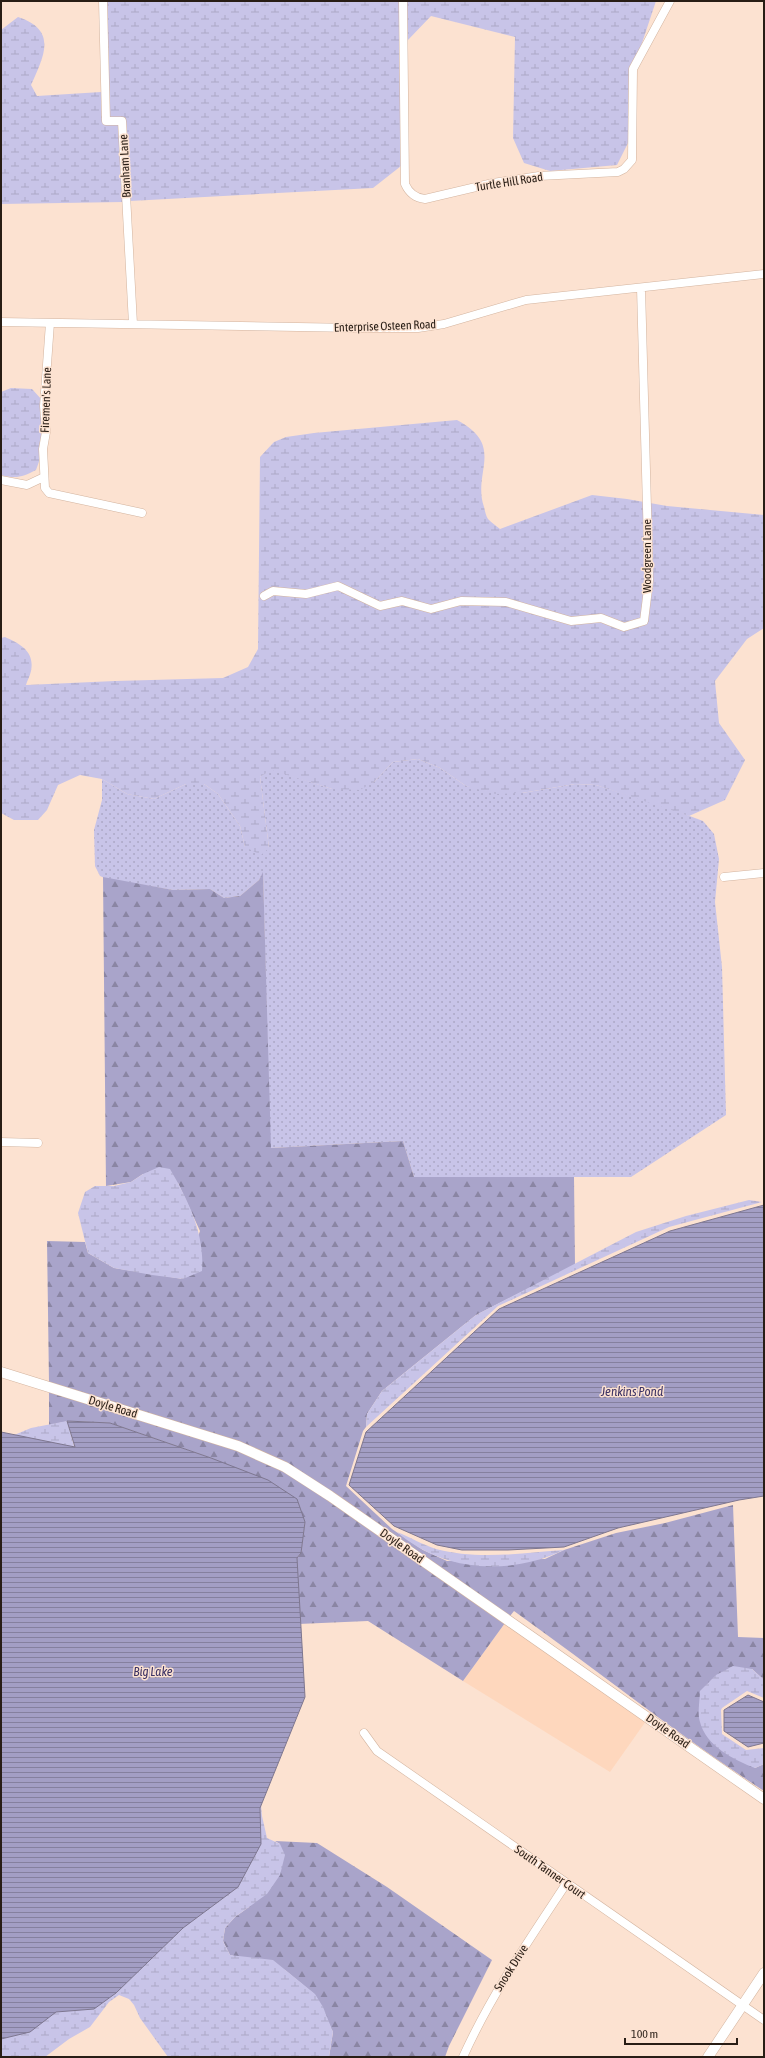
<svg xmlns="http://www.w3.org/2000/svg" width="765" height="2058" font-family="'Asap Condensed',sans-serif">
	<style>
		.built { fill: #fed7bd }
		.grass { fill: url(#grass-dots) }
		.forest { fill: url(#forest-firs) }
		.wetland { fill: url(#wetland-marsh) }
		.water { fill: url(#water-rules); stroke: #7e7790 }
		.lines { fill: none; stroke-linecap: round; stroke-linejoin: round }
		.minor-casing { stroke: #d3b49f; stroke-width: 9 }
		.major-casing { stroke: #d3b49f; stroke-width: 11 }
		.minor { stroke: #fff; stroke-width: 8 }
		.major { stroke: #fff; stroke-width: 10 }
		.labels { text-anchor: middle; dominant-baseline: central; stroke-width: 3; stroke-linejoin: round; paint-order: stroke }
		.street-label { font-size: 12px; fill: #281d15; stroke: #fce2d1 }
		.water-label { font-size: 13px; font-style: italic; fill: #3c3264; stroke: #fce2d1 }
	</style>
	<defs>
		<pattern id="grass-dots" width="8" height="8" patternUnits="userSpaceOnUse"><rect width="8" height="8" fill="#c8c4e8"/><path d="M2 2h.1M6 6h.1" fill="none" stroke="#aca8c6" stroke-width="1.8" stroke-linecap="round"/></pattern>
		<pattern id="forest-firs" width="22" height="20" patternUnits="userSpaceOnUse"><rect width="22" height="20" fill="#a9a4ca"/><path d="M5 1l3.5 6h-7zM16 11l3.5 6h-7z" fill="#8a85a3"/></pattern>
		<pattern id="wetland-marsh" width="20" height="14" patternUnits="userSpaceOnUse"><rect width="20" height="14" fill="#c8c4e8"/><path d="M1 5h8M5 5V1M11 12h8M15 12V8" fill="none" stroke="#aca8c6"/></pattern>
		<pattern id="water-rules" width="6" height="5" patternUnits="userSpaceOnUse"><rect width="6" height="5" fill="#a39ec4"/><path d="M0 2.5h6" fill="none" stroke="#85809e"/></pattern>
	</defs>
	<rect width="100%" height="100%" fill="#fce2d1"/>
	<path class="built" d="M505,1623L646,1721L610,1772L463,1681Z"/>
	<path class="grass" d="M418,759L440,768L466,786L522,793L575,784L596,785L663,806L703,821L714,834L719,859L715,902L722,967L726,1115L631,1177H414L403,1141L270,1148L263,873L259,880L240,896L224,898L210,889L173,890L107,879L100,876L95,866L94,830L102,800V779L127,794L154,799L186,784H204L218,794L240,826L245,847L269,848L260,777L271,769L332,789L374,782L393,762Z"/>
	<path class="forest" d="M263,872L271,1148L403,1141L414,1177H574L575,1265L476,1315L382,1391L367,1414L366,1427L363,1431L346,1486L392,1529L423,1550L447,1561L545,1559L564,1550L616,1533L665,1523L733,1505L738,1637L764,1638V1680L752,1669L699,1712L755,1768L764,1764V1791C678,1735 598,1671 514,1611L510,1616L286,1463L49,1382L47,1241L85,1242L88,1253L114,1268L183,1279L200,1231L178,1183L143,1174L131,1182L106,1186L103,877L173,890L210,889L224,898L240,896L259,880Z
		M49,1391L237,1450L283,1471L328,1500L505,1623L463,1681L368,1621L275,1625L225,1651L301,1553L305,1522L211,1458L110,1423L69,1421L49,1425Z
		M275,1841L317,1843L387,1887L492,1960L449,2046L445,2057H329L333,2032L314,1994L285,1970L230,1955L223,1941L225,1928L235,1917L249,1907L280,1844Z"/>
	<path class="wetland" d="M107,1H399L401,166L373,188L130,201L126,121L122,117H109Z
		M407,1H656L640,49L630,67L628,143L617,165L550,171L524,163L513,138L515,37L431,16L407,41Z
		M18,17C58,30 44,56 31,85L37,96L101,92L102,121L106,125H119L123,202L1,204V30Z
		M11,388L32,389L42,400L41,456L36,470C23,477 16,479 1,475V392Z
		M457,420C506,446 472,472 484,507C485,511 486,516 488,519C491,522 496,526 500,529L592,495L627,499L667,506L764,515V628L747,639L715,681L719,723L745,760L725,800L689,816L596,785L575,784L522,793L495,794L466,786L440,768L418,759L393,762L374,782L360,790L332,789L271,770L260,777L269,848L261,855L245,847L240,826L218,794L204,784H186L154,799L127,794L102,779L80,775L58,785L47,810L38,820H14L1,813V638L5,637C20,644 35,651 31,671C30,676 27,681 26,685L115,681L223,678L248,667L258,649L260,457L274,442L286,437L314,433Z
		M159,1167L170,1169C188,1200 205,1234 202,1271L183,1279L152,1275L114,1268L88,1253L78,1213L85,1192L95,1186H114L131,1182L143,1174Z
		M749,1200L762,1202L669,1227L498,1306L366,1427L367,1414L382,1391L476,1315L636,1232L686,1216Z
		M67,1421L76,1453L260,1794L262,1816L267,1838L280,1844L285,1855L280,1875L267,1894L235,1917L225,1928L223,1941L230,1955L273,1960L315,1994L323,2007L333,2032L329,2057H168L140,2018L134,2005L129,1999L119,1995L109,2002L90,2027L69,2039L45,2057H1L7,1438L31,1428Z
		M397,1532C410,1537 423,1545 436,1549C477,1560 522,1553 564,1550C509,1576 443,1572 397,1532Z
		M733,1666L752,1669L764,1680V1698L747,1691L722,1708L721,1710L722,1734L746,1750L764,1748V1764L755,1768C734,1760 706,1746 700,1722C697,1713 700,1700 700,1691L716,1675Z"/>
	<path class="water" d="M764,1205V1496L739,1500L618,1528L564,1547L508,1550H462L437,1545L394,1526L349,1485L366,1432L499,1309L670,1231Z
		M67,1421L110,1423L211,1458L268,1480L297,1499L305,1522L301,1553L297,1558L305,1697L260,1808L261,1844L238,1887L183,1928L116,1993L94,2009L56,2012L30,2032L1,2039V1432L75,1447Z
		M748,1695L764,1702V1743L748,1747L724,1731V1710Z"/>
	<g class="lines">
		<g class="minor-casing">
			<path id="minor" d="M103,1L106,121H122L133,324
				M403,1L405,184C409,193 415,198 425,199L493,183L539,176L618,172L624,169L632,160L633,69L670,1
				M1,322L356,328H418L444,324L526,300L764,274
				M50,323L44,406L46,432L43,449L45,488L49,493L142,513
				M1,480L27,485L44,477
				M264,596L273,591L306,594L338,586L380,606L402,601L431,609L461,601L506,602L571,621L601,618L624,627L644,621L649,581L641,288
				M724,877L764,873
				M1,1142L38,1143
				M364,1733L377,1751L764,2020
				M463,2057C491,1995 529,1940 566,1884"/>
		</g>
		<g class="major-casing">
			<path id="major" d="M1,1372L238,1446L285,1467L330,1496L764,1799
				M708,2057L764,1973"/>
		</g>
		<use href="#minor" class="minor"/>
		<use href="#major" class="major"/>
	</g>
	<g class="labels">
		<g class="street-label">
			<text transform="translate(125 166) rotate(-93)">Branham Lane</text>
			<text transform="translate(509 182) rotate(-9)">Turtle Hill Road</text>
			<text transform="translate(385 326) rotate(-2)">Enterprise Osteen Road</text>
			<text transform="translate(46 400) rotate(-88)">Firemen's Lane</text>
			<text transform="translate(647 556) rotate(-90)">Woodgreen Lane</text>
			<text transform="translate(113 1407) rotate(17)">Doyle Road</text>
			<text transform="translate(402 1546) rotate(35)">Doyle Road</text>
			<text transform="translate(668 1731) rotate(35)">Doyle Road</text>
			<text transform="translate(550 1872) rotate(35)">South Tanner Court</text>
			<text transform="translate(511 1968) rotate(-58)">Snook Drive</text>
		</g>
		<g class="water-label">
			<text x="632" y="1391">Jenkins Pond</text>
			<text x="153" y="1671">Big Lake</text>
		</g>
	</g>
	<rect width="765" height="2058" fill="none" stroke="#281d15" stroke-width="4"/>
	<path d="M625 2038v6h112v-6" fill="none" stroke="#281d15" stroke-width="2"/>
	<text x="631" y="2038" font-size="12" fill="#281d15" stroke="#fce2d1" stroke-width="3" paint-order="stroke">100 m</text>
</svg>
